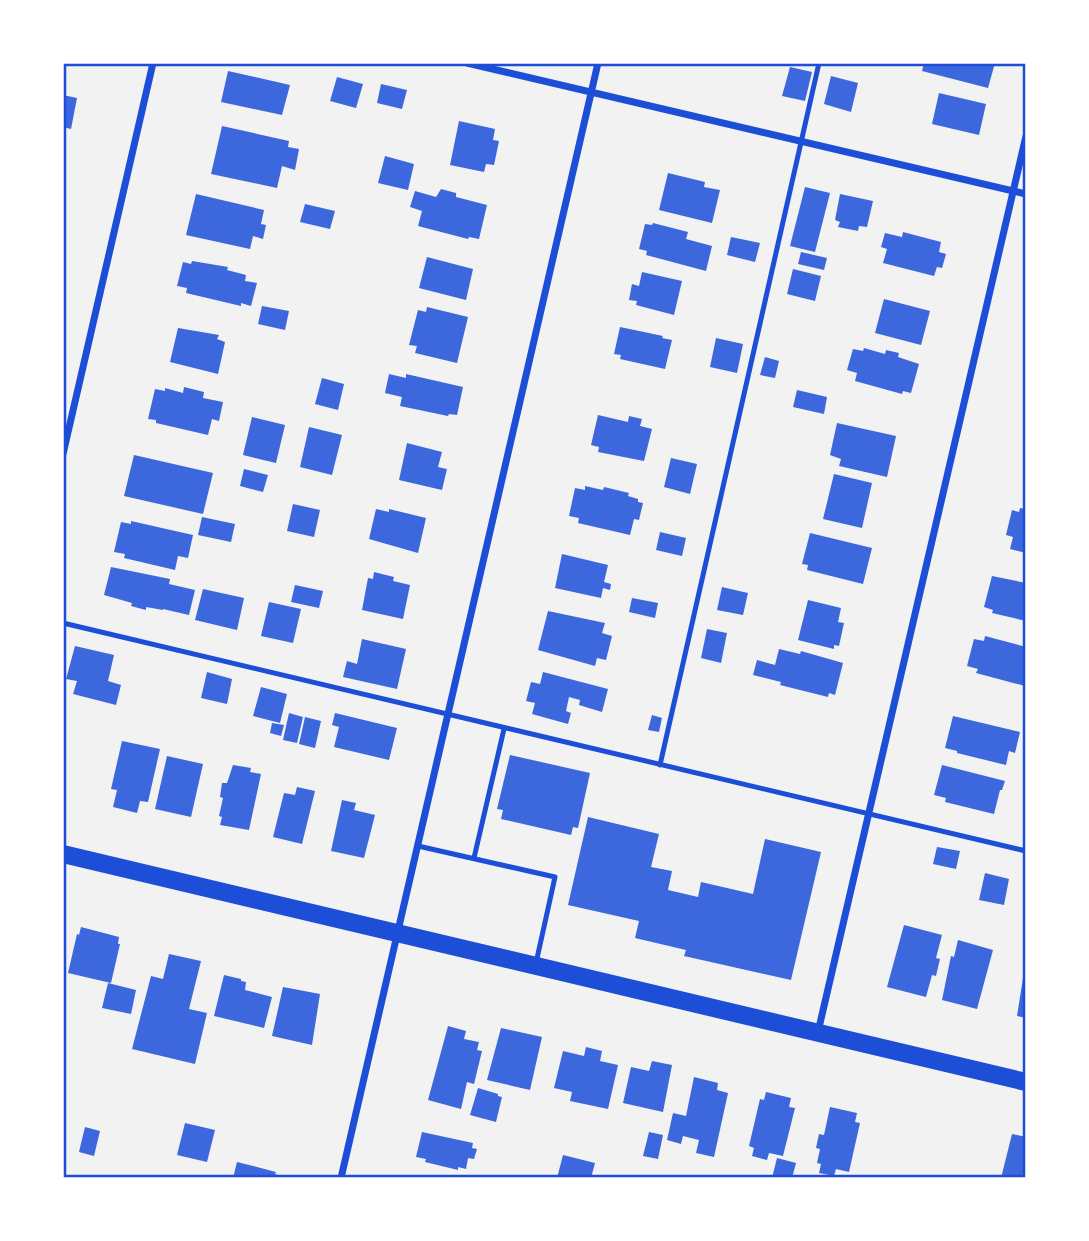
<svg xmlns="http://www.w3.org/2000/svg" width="1089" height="1241" font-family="Jost,sans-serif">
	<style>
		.building { fill: #3d67dc }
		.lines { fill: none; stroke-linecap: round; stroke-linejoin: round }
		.service { stroke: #1d4ed8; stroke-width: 5 }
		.minor { stroke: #1d4ed8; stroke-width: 7 }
		.primary { stroke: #1d4ed8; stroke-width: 18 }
		.neatline { fill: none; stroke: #1d4ed8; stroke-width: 2.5 }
	</style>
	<rect width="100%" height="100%" fill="#f2f2f2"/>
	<path class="building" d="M924,63H995L988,88L922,71Z
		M790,67L812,72L805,101L782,96Z
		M228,71L290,85L282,115L221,102Z
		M831,76L858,83L851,112L824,104Z
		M337,77L363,84L356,108L330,101Z
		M381,84L407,90L402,109L377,103Z
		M939,93L986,104L979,135L932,124Z
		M63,95L77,98L71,129L63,127Z
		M459,121L495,129L493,140L499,141L494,165L486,164L484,172L450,165Z
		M222,126L289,141L288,147L299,149L295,170L282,166L277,188L211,174Z
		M385,156L414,164L408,190L378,183Z
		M668,173L705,182L704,187L720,190L712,223L659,210Z
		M805,187L830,193L815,252L790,246Z
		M441,189L456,193V197L487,205L479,239L469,237L468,239L418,226L422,211L410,207L415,191L436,197Z
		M196,194L264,210L261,224L266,225L263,239L253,236L250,249L186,235Z
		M840,194L873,201L867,227L859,226L858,231L838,227L840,222L835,220Z
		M305,204L335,211L330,229L300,222Z
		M653,223L688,232L686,239L712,246L706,271L646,255L647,251L639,249L645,224L652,225Z
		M903,232L941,242L939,252L946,254L942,268L937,267L934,276L883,263L887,249L881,247L885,233L902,237Z
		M731,237L760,243L755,262L727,255Z
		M801,252L827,258L824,270L798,264Z
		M427,257L473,269L466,300L419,288Z
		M192,261L228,267L227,270L246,275L245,281L257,283L251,306L241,303V306L186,293L187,288L177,286L183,262L191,264Z
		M793,269L821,276L815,301L787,294Z
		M642,272L682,281L674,315L636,305L637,301L629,300L632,284L639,286Z
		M884,299L930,311L921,345L875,333Z
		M262,306L289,311L285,330L258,324Z
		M427,307L468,317L457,363L415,353L417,346L409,345L418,310L426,312Z
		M620,327L663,336L662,338L672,340L665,369L620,359L621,355L614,354Z
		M178,328L219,335L217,339L225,342L218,374L170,362Z
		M716,338L743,344L737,373L710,367Z
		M864,348L885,354L886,350L899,353L898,357L919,364L911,393L903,391L902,394L855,381L857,373L847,370L853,349L863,351Z
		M765,357L779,361L775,378L760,375Z
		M389,374L406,378V374L463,387L457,415L449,414L448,416L400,406L402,397L385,393Z
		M322,378L344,384L338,410L315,404Z
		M184,387L204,392L203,398L223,402L219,421L212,419L208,435L156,423V420L148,419L155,389L165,391V388L183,393Z
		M797,390L827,397L824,414L793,407Z
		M598,415L628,422L629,416L642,419L640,426L652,429L644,461L598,452L599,447L591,445Z
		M252,417L285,425L276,463L243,455Z
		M837,423L896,436L887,477L839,466L841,459L830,455Z
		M309,427L342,435L332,475L300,467Z
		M407,443L442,452L438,467L447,469L442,490L399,480Z
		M134,455L213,473L203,514L124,496Z
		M671,458L697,464L690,494L664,487Z
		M244,469L268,475L263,492L240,486Z
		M834,474L872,483L862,528L823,519Z
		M585,486L603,490L604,487L629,493L628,496L638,499V502L643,503L639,520L634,519L630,535L578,523L579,518L569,516L575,488L585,490Z
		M293,504L320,510L314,537L287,531Z
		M1020,508L1026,509V553L1010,549L1013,537L1006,535L1012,510L1019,512Z
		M376,509L389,512V509L426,518L418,553L369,539Z
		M202,517L235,524L231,542L198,535Z
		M131,521L193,535L188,558L178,556L175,570L124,558L125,554L114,552L121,522L131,524Z
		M660,532L686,538L682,556L656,550Z
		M810,533L872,548L863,584L807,570L808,565L802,564Z
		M562,554L608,565L604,582L611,584L610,590L603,588L601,598L555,588Z
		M111,567L170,579L169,584L195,590L189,615L163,609V610L146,607V610L131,606L132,603L104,595Z
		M374,572L394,577L393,581L410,585L403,619L362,610L368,578L373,579Z
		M992,576L1026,583V621L992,613L993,610L984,607Z
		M295,585L323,591L319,608L291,602Z
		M722,587L748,593L743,615L717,610Z
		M203,589L244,598L237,630L195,620Z
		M632,598L658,603L655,618L629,612Z
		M808,600L841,608L838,622L844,623L839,646L834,645V649L798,640Z
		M269,602L301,609L293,643L261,636Z
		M548,611L605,623L602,633L612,636L606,660L597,658L595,666L538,650Z
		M707,629L727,633L721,663L701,658Z
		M985,636L1026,647L1025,686L976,673L978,669L967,666L974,639L984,641Z
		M362,639L406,649L397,689L343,677L347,661L357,664Z
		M75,646L114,655L108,681L121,685L116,705L73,694L77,681L66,679Z
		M779,649L800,654L801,651L843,663L835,695L829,693L828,697L780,685L781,682L753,675L757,660L775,665Z
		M207,672L232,679L227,704L201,698Z
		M543,672L608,689L602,712L579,705L580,700L569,697L566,711L571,713L568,724L532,714L535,703L526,701L531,682L540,684Z
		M261,687L287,694L280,723L253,716Z
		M289,713L303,717L297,743L283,740Z
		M335,713L397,728L389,760L334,747L339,727L332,725Z
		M652,715L662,718L659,732L648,730Z
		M953,716L1020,732L1015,753L1009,751L1006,765L957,753V751L945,748Z
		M305,717L321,721L315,748L299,744Z
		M272,723L284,725L281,736L270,733Z
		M122,741L160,749L148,802L140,801L137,813L113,807L117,790L111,789Z
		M510,755L590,773L578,828L573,827L571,835L501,819L503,810L497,809Z
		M167,756L203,764L191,817L155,809Z
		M233,765L251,768L250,772L261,774L249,830L220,825L222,817L219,816L223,798L220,797L222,783H227Z
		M942,765L1005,781L1002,790H1000L994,814L945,802L946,798L934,795Z
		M297,787L315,791L302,844L273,837L284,793L295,795Z
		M342,800L356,803L354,810L375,815L364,858L331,851Z
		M588,817L659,834L651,867L672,871L668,890L698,897L701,882L753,894L765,839L821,852L791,980L684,956L686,950L635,938L639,921L568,905Z
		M937,847L960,851L956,869L933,864Z
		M985,873L1009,879L1004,905L979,900Z
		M904,925L942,935L936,958L940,959L936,976L932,975L926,997L887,987Z
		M81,927L119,937L118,944H120L111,983L68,973L77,934L79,935Z
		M958,940L993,950L977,1009L942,1000L951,956L954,957Z
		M169,954L201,961L189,1009L207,1013L195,1064L132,1049L151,976L163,979Z
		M224,975L241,979V981L246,982L245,990L272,997L264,1028L214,1016Z
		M1023,978L1026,979V1018L1017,1016Z
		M108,983L136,990L131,1014L102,1008Z
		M283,987L320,994L312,1045L272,1036Z
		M448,1026L466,1031L464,1039L479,1042L477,1050L482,1051L474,1084L467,1082L461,1109L428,1100Z
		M501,1028L542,1037L530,1090L487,1080Z
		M586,1047L602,1051L600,1061L618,1065L608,1109L570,1101L572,1092L554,1088L563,1051L584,1056Z
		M652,1061L672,1065L663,1112L623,1103L631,1067L649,1071Z
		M694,1077L718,1083L717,1090L728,1093L714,1157L696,1153L699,1140L683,1136L681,1144L667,1140L673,1113L686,1116Z
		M478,1088L498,1094V1096L502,1097L496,1122L470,1115Z
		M766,1092L791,1098L789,1107L795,1108L783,1156L769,1153L767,1160L752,1156L754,1148L749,1146L760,1099L764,1100Z
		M830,1107L857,1113L855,1122L860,1123L849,1172L836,1169L834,1176L819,1173L821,1164L817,1163L820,1149L816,1148L819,1134L824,1135Z
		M185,1123L215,1130L207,1162L177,1155Z
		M85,1127L100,1131L94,1156L79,1152Z
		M422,1132L473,1143L472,1148L477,1149L474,1159L468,1158L466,1169L458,1167V1170L425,1162L426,1159L416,1157Z
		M649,1132L663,1135L658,1159L643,1156Z
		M1012,1134L1026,1137V1178H1001Z
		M563,1155L595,1163L591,1178H557Z
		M777,1158L796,1163L792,1178H772Z
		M237,1162L276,1172L275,1174L287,1178H233Z"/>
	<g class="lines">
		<path class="service" d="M63,623L1026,851
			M660,765L819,63
			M418,846L555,877L536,963
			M474,858L504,729"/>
		<path class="minor" d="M467,63L1026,194
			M63,454L153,63
			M818,1032L1026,136
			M341,1178L598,63"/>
		<path class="primary" d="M63,854L1026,1082"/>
	</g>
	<rect width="1089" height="1241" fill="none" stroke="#ffffff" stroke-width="130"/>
	<rect x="65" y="65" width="959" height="1111" class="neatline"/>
</svg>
